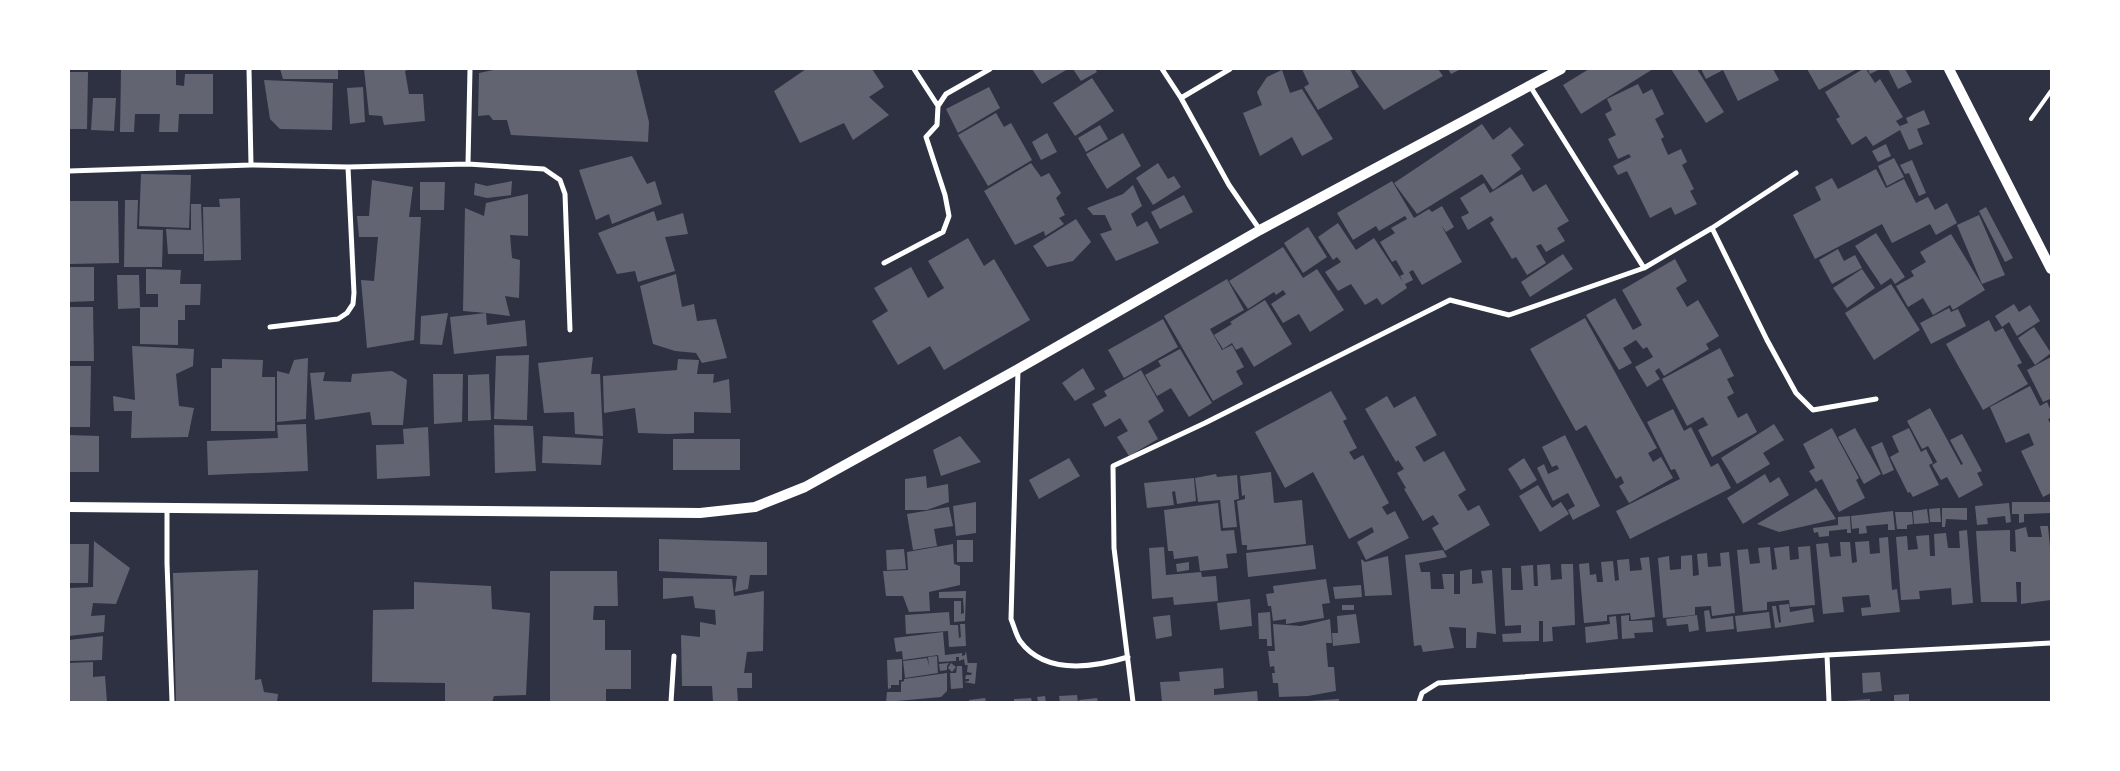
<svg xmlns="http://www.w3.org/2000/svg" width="2120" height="771" font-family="'PT Serif',serif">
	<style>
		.building { fill: #626471 }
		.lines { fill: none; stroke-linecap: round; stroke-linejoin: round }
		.service { stroke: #fff; stroke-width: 4 }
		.minor { stroke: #fff; stroke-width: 5 }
		.secondary { stroke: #fff; stroke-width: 10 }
	</style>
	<rect width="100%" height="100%" fill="#2d3142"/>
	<path class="building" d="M280,69H338V79H283Z
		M364,69H410L405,71L409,94H423L425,121L384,125L382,116L369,115Z
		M498,69H636L649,122L648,142L511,135L507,120H493L489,115L478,116L479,73Z
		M806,69H872L884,87L869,97L889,115L853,140L844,123L800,143L774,91Z
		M1032,69H1068L1042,84Z
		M1073,69H1095L1097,72L1081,81Z
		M1302,69H1350L1359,87L1318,110L1304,87L1309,84Z
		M1354,69H1438L1443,76L1384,110Z
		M1448,69H1461L1451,74Z
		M1589,69H1653L1581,114L1563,85Z
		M1671,69H1697L1724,112L1706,123Z
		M1701,69H1773L1779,80L1738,101L1723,70L1706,79Z
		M1807,69H1857L1819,90Z
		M1863,69H1866L1875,83L1880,79L1903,117L1896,121L1902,129L1900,126L1908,123L1906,118L1924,110L1930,124L1917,129L1923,144L1909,150L1900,130L1873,146L1866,136L1852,145L1836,119L1840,117L1825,92Z
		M1868,69H1880L1870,74Z
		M1888,69H1905L1912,82L1898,89Z
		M121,70H176V85L184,86L185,74H213V114H179L178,132H159L160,114H135L134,132H120Z
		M1282,70L1290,93L1302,89L1333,139L1302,156L1292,137L1260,156L1243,113L1262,105L1257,92L1267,77Z
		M69,72H88L87,129H69Z
		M1092,78L1114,111L1075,136L1053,103Z
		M264,80L333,83L332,130L280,129L270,119Z
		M1638,84L1643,94L1652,89L1664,114L1655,119L1664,137L1661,139L1668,155L1681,149L1687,162L1682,165L1694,189L1690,191L1697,204L1675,215L1671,207L1650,218L1627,171L1618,175L1613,166L1631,157L1629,154L1618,159L1608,139L1616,135L1605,114L1612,110L1607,99Z
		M363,87L365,122L350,124L347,88Z
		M989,87L1000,108L958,133L946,109Z
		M93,98H116L114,131L91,130Z
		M996,113L1004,127L1011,123L1032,160L988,186L958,135Z
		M1482,124L1493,140L1510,127L1524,145L1511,155L1521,169L1493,190L1482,174L1417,214L1394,183Z
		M1100,125L1108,139L1086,152L1078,138Z
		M1047,133L1057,152L1041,160L1032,142Z
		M1123,133L1141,166L1107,189L1086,154Z
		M1886,144L1891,156L1878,162L1872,151Z
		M632,156L647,184L655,181L662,204L612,224L609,214L596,220L579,170Z
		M1894,158L1904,177L1887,186L1878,166Z
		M1912,160L1926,193L1919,196L1909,173L1905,174L1900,165Z
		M1031,163L1041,177L1049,173L1061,193L1056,198L1065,215L1059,218L1064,224L1045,236L1044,231L1015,245L984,191Z
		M1158,163L1168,179L1174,176L1181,187L1153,205L1136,178Z
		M1876,169L1886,188L1904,179L1916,203L1928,197L1935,210L1947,203L1957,223L1936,235L1930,224L1892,243L1882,224L1815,259L1793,215L1821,200L1815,187L1832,178L1838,189Z
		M141,174L191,175L189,228L139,226Z
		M1522,174L1533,192L1546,184L1569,221L1557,228L1565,241L1546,252L1541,244L1536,246L1546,263L1527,275L1516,257L1512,259L1490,223L1494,220L1491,216L1468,230L1461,217L1469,213L1460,198L1484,183L1490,193Z
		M372,180L413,187L409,217H421L414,340L367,348L361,280L374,281L378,237H359L357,216H369Z
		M512,181L511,195L487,198L474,195L475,183L487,186Z
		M1392,181L1414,218L1429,209L1432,212L1442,206L1454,227L1446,232L1441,225L1462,262L1422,285L1413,270L1409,272L1413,280L1405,284L1407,288L1382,305L1377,298L1365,305L1351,284L1338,291L1325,272L1341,262L1337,257L1333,260L1318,237L1338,223L1356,250L1374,238L1403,282L1400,276L1404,274L1396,260L1392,262L1380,242L1395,233L1391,228L1407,219L1405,216L1379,231L1376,226L1353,240L1337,213Z
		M420,182H445L444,210H420Z
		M1133,185L1142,206L1131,214L1137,227L1147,221L1159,243L1116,261L1100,234L1112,230L1105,215H1093L1087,208L1123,194Z
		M528,194V236L510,235L512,258L520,260L519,298L505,296L510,316L486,313L487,325L525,320L527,346L454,354L450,317L486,313L463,311L465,208L484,216L486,203Z
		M1184,195L1193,212L1160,229L1151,212Z
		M240,198L241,260L204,261L203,207H220L219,199Z
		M125,200H138L137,229L163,230L162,267H124Z
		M69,201H118L119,263L69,264Z
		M191,204H201L203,254H168L166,229L191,230Z
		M1986,207L2013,258L2005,262L1979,211Z
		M654,211L657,221L683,213L688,234L665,237L675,271L638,282L635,271L617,274L598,233Z
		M1979,215L2005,275L1982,284L1957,225Z
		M1076,219L1091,242L1073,261L1047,267L1033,246Z
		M1308,227L1327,257L1303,273L1284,243Z
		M1876,233L1905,277L1895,284L1891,278L1881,285L1855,246Z
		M1951,234L1985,290L1953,310L1950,305L1933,315L1923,298L1908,307L1896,286L1914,276L1911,271L1926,262L1920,252Z
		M968,238L984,266L994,259L1030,320L944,370L930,346L898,365L872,321L888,311L874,288L911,267L928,298L944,288L928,261Z
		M1283,247L1303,278L1317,269L1344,310L1310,332L1299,314L1283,323L1271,304L1286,294L1283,290L1276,295L1274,292L1248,309L1229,281Z
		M1838,249L1844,261L1855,255L1862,268L1832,284L1819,260Z
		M1563,254L1573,269L1530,297L1521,282Z
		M1675,259L1687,281L1676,288L1687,307L1698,300L1719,336L1706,344L1709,349L1664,376L1659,368L1655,371L1660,379L1647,387L1635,367L1653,357L1647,347L1643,349L1636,340L1623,348L1632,363L1619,370L1586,315L1615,298L1633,330L1642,325L1622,290Z
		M69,267H94V301L69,302Z
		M146,269L181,270L180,284H201L200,305H185V320H178V345L140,344V308L118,309L117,275H139L140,307H158V294H146Z
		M1862,269L1875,288L1847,308L1833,288Z
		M676,274L682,307L694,304L697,321L716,319L727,358L702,363L696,353L675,351L653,344L640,286Z
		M1227,279L1244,310L1210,329L1222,350L1232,345L1244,367L1236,371L1243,384L1213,401L1164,316Z
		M1891,284L1920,330L1874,360L1845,313Z
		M1265,300L1292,344L1254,367L1242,347L1236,350L1232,343L1223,349L1214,335L1232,324L1230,322Z
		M2014,304L2019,312L2030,305L2040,321L2017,336L2009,322L2002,327L1995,316Z
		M69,307H93L94,361H69Z
		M1949,308L1951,312L1958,309L1966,326L1931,344L1920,323Z
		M448,313L442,345L420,344L421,316Z
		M1585,318L1657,448L1648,453L1653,462L1661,457L1673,478L1629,503L1619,486L1624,483L1621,476L1616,479L1586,425L1576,431L1530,349Z
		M1163,319L1178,347L1124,378L1108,350Z
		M1989,320L1995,332L2003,328L2022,363L2017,365L2028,384L1983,410L1946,344Z
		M2034,327L2051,353L2035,365L2018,338Z
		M132,346L194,349L193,366L176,374L179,406L194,408L188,437L131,438L132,411H114L113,396L135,400Z
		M1720,348L1734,376L1727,379L1734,393L1727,397L1738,418L1747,413L1757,432L1712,457L1698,430L1708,425L1703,417L1687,426L1662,379Z
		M1180,349L1212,403L1189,417L1171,388L1157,396L1145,375L1161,366L1158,361Z
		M529,355L527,420L494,419L496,356Z
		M593,357L591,374H600L603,436L575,434L574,412L544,413L538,363Z
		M2051,357V402L2050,399L2043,402L2027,370Z
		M308,358L306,419L277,422V371L289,374L294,360Z
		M222,359L263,360L262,377H275V431H211V368H222Z
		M678,359L699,360L697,374H714L713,383L729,379L731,413L694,412V433L668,434L638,433L635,408L604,413L603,376L677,370Z
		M69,366H91L90,427H69Z
		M1083,368L1095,389L1075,401L1062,383Z
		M1141,370L1164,411L1148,421L1158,439L1129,456L1117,437L1128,431L1120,418L1105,427L1092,404L1107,396L1104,391Z
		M392,371L407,380L403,425H372L370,412L315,420L310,373L325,372L323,381L351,382L352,374Z
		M433,374H463L462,422L434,424Z
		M489,374L491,420L468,421V375Z
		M2030,386L2040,406L2047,402L2051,411V418L2048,419L2051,425V493L2043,497L2021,451L2034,445L2029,433L2006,443L1990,407Z
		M1331,391L1347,419L1343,421L1357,448L1349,452L1354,460L1363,455L1389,503L1382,507L1387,515L1395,511L1409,538L1366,560L1357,542L1374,532L1372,527L1349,539L1313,472L1285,488L1255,432Z
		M1387,396L1394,408L1415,396L1437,435L1415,447L1424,462L1444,451L1466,490L1458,495L1468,511L1479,505L1490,525L1445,551L1432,528L1439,524L1433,515L1423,521L1404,489L1406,488L1397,473L1404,469L1398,460L1396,462L1365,409Z
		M1930,408L1961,465L1963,464L1950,440L1962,434L1982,471L1977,473L1983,485L1959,498L1947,477L1941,480L1932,465L1937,462L1928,446L1922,449L1907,421Z
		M1673,409L1684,431L1691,427L1711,467L1718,463L1731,488L1630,539L1616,511L1680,479L1675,469L1671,470L1647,422Z
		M306,424L308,471L208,475L207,441L278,438L277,425Z
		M1774,424L1784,440L1763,453L1770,464L1737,484L1721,458Z
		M494,425L533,426L536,471L495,473Z
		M428,427L430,476L377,479L376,445L404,444L403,429Z
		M1832,428L1859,478L1856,480L1865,498L1839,512L1822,479L1816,482L1809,471L1815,468L1803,444Z
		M1855,428L1881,474L1864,484L1838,437Z
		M1909,428L1921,452L1926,449L1933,463L1929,465L1939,485L1913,497L1910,492L1908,493L1890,457L1899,452L1892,436Z
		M69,435L99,436V472H69Z
		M1565,435L1600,506L1573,520L1568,510L1575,506L1568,493L1553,501L1537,468L1544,464L1548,474L1559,469L1557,465L1552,467L1542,447Z
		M543,436L603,439L601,465L542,463Z
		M960,436L981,462L941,476L933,450Z
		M673,439H740V470H673Z
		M1882,442L1894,470L1883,475L1871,447Z
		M1069,458L1080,476L1039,499L1029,480Z
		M1524,458L1537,480L1521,490L1508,469Z
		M1271,472L1274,503L1302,500L1306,544L1247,550V545H1242L1237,501L1245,499V495L1242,496L1240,476Z
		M1216,474L1217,477L1237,475L1239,499L1234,500L1237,527L1223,528L1220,500L1198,502L1195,478Z
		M1765,474L1770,483L1779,477L1789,495L1743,524L1727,498Z
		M926,476L927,488L948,484L949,502L927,510H905V479Z
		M1194,478L1196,501L1177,504L1175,491L1172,492L1174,505L1147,508L1144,483Z
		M1538,485L1552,508L1561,502L1569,514L1540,532L1519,496Z
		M1816,488L1836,519L1779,532L1757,524Z
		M976,502V533L956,536L953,506Z
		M2012,502H2051V513L2024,514V522L2019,523V514H2012Z
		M1218,503L1221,531L1234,530L1237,553L1226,554L1228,568L1200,571L1198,556L1174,559L1173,551H1168L1164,510Z
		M2009,503L2011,522L2006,523L2005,516L1987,518L1988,524L1977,525L1975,506Z
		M949,507L953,526L934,529L937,546L913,550L907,514Z
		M1940,508L1941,522H1930L1929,509Z
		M1942,508H1967V520L1946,519L1945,527H1942Z
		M1927,509L1929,523L1914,524L1913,511Z
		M1893,511L1895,530H1888V524L1866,526L1867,533L1859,534V528L1852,529L1851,516Z
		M1895,512H1912L1913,524L1907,525V529H1897Z
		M1850,516L1851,533H1847V529L1829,531V536L1819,537L1818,532L1814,533L1813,528L1838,525V517Z
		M2040,526H2048L2051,558V600L2021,604V582H2016L2017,602H1981L1976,531L2010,530V551L2016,552L2015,530L2026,527L2028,537H2042Z
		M1967,530L1973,603L1952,605L1951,588L1919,591L1920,599L1901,600L1896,537L1907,536L1908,550L1918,549L1916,536L1929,535L1930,556H1935L1934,534L1946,533L1948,548H1960L1959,531Z
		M1888,537L1892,590L1897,589L1900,612L1862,616L1861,608L1871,607L1869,595L1842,597L1844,612L1823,614L1816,544L1828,543L1830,557L1841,556L1840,542H1850L1852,563L1857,562L1855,542L1869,541L1870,554L1880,553L1879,538Z
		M659,539L767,542V575H750L748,589L735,592L737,576L659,571Z
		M957,540H973V562H957Z
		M94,541L130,568L116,604L93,603L91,616L105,615L104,632L69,636V588L93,587Z
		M69,544H89L88,583H69Z
		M953,544L954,564L960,566V585L929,592L930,611L909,612L903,596H886L883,571L908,570L907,552Z
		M1313,545L1316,569L1248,577L1246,553Z
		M1789,546L1790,560L1799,559L1798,547L1810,546L1815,605L1790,607L1789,600L1767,602V610L1743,612L1737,550L1748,549L1750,564L1760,563L1758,548L1770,547L1772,570L1777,569L1774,548Z
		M1164,547L1166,575L1201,572L1202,577L1216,576L1218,601L1174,605L1173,597L1152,599L1149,548Z
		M904,549L906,569L887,570L886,550Z
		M1443,550L1447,557L1419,563L1421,572H1430L1431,589H1444L1442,574H1454V594H1460V571L1472,569V584L1483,583L1481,571L1492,570L1496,634L1477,632L1476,648H1466V628L1449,627L1454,648L1423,652L1421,645L1414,646L1405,555Z
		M1729,552L1735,613L1712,616L1711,606L1695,607V615L1663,618L1658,558L1669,556L1670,570L1681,569V556L1692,555L1693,576L1699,575L1697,554L1707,553L1708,567L1721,566L1720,553Z
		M1388,556L1392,595L1365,596L1361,559L1365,562Z
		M1649,557L1655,617L1631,620L1630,613L1607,615V621L1584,623L1579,564L1589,563L1590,575L1596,574L1597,582H1603L1601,562L1613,561L1615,581L1619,580L1617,560L1629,559L1630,571L1642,570L1640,558Z
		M1189,562V570L1177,572L1176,564Z
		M1550,564L1551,580L1562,579L1561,564H1573L1575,625L1552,627L1553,641L1543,642V621H1539V641L1503,642L1502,634L1521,633V625L1505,626L1502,568H1511V590H1523L1521,566L1533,565L1534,586H1538L1537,565Z
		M258,570L255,680L261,679L264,692L278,694L277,702H176L173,573Z
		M550,571H617L618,606H594L593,620H605V650H631V689H606V702H550Z
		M663,578L732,579L734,596L764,591L763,651L747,652L744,673H752V688H737L738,702H713L712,686H682L681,635L700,637V622L716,625L715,610L695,608L693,596L663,599Z
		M1326,579L1330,603L1322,604L1324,618L1286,624V619L1273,621L1271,606H1268L1266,594L1274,593L1273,586Z
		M414,582L491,586L492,609L530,613L526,695L494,696L492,702H445V683L372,682L373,610L414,609Z
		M1361,585L1362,597L1335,599L1333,587Z
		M966,591L965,621L954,622V601H961V614L964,613L963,598H939V592Z
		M1250,599L1252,626L1220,630L1217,603Z
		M1789,604L1790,612L1812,608L1814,622L1775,628L1772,606H1776L1779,623L1781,622L1779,605Z
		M1342,605H1354V610H1342Z
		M1709,610L1711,619L1733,616L1734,629L1706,632L1704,611Z
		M949,612L950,625H958L959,638L961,637L960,624H965L966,646L949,647L948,631L906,634L905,615Z
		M1270,612L1272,646H1267V639H1259L1258,613Z
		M1769,612L1771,628L1737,632L1735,616Z
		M1356,614L1360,643L1333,646L1332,633H1338L1337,616Z
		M1170,615L1172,636L1156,639L1153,617Z
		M1629,615V621L1652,620L1653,632L1634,633L1635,638L1622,639L1621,616Z
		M1697,615L1699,630L1689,632L1688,624L1667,626L1666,619Z
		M1616,616L1618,639L1586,643L1585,627L1610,624L1609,617Z
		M1330,619L1332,643H1326L1328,667H1334L1336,691L1308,696L1279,697L1278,683H1273L1272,673H1275L1274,666L1270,667L1268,651H1275L1273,624L1301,626Z
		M943,632L945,655L962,653V656L965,655L966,651L968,665H965L964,659L959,661V657H956V661L939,662L938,655L903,660L902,651L896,652L894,638Z
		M103,636L102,660L69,661V640Z
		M937,656L938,673L905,678L903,661L927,658L929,666L928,657Z
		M902,659V680H899V685H891V688L888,689L887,660Z
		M93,662V677L105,676L107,702H69V663Z
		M949,663L947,666V670L940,671L939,664Z
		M951,663L956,667L952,672L948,668Z
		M968,663H977L975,684L964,682L969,681V679H965L966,675H971L972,673L967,672Z
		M957,666H962L963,688L951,689L950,673H956Z
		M1223,668L1224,688L1214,689V695L1257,691L1258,702H1162L1160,682L1180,681L1179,672Z
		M1880,672L1882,691L1863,693L1862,673Z
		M947,673V691L941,697L886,702L887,692H901V682L904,681V679Z
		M1909,694V701L1894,702V695Z
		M1077,695L1078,702H1060L1059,696Z
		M1045,696L1046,702H1038L1037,697Z
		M985,698L986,702H969V700Z
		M1031,698L1032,702H1014V699Z
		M1097,698L1098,702H1080L1079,700Z
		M1339,699V702H1309V701Z
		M1870,699V702H1844V701Z"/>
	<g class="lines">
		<path class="service" d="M2031,119L2051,91"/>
		<path class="minor" d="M249,69L251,165
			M914,69L938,106
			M1162,69L1181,98L1229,185L1260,230
			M1530,86L1644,268L1712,228L1767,340L1796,393L1813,410L1876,399
			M1181,98L1230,69
			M468,164L470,69
			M69,171L251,165L348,167L468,164L544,169L560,180L565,194L570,330
			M1712,228L1796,173
			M884,263L943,232L949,216L945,195L926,137L937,125L938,106L946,94L990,69
			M270,327L338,319L347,313L353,304L354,293L348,167
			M1018,370L1011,619C1014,626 1016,635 1020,641C1045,675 1092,668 1128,657
			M167,508V563L172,702
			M1827,655L1829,702
			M671,702L674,656
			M1133,702L1114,548L1113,466L1205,423L1450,300L1509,315L1644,268
			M1419,702L1422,693L1438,683L1827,655L2051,643"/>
		<path class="secondary" d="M1949,69L2051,269
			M69,507L700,513L755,507L805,487L1018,369L1260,230L1561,69"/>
	</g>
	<rect width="2120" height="771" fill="none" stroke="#ffffff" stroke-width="140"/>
</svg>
